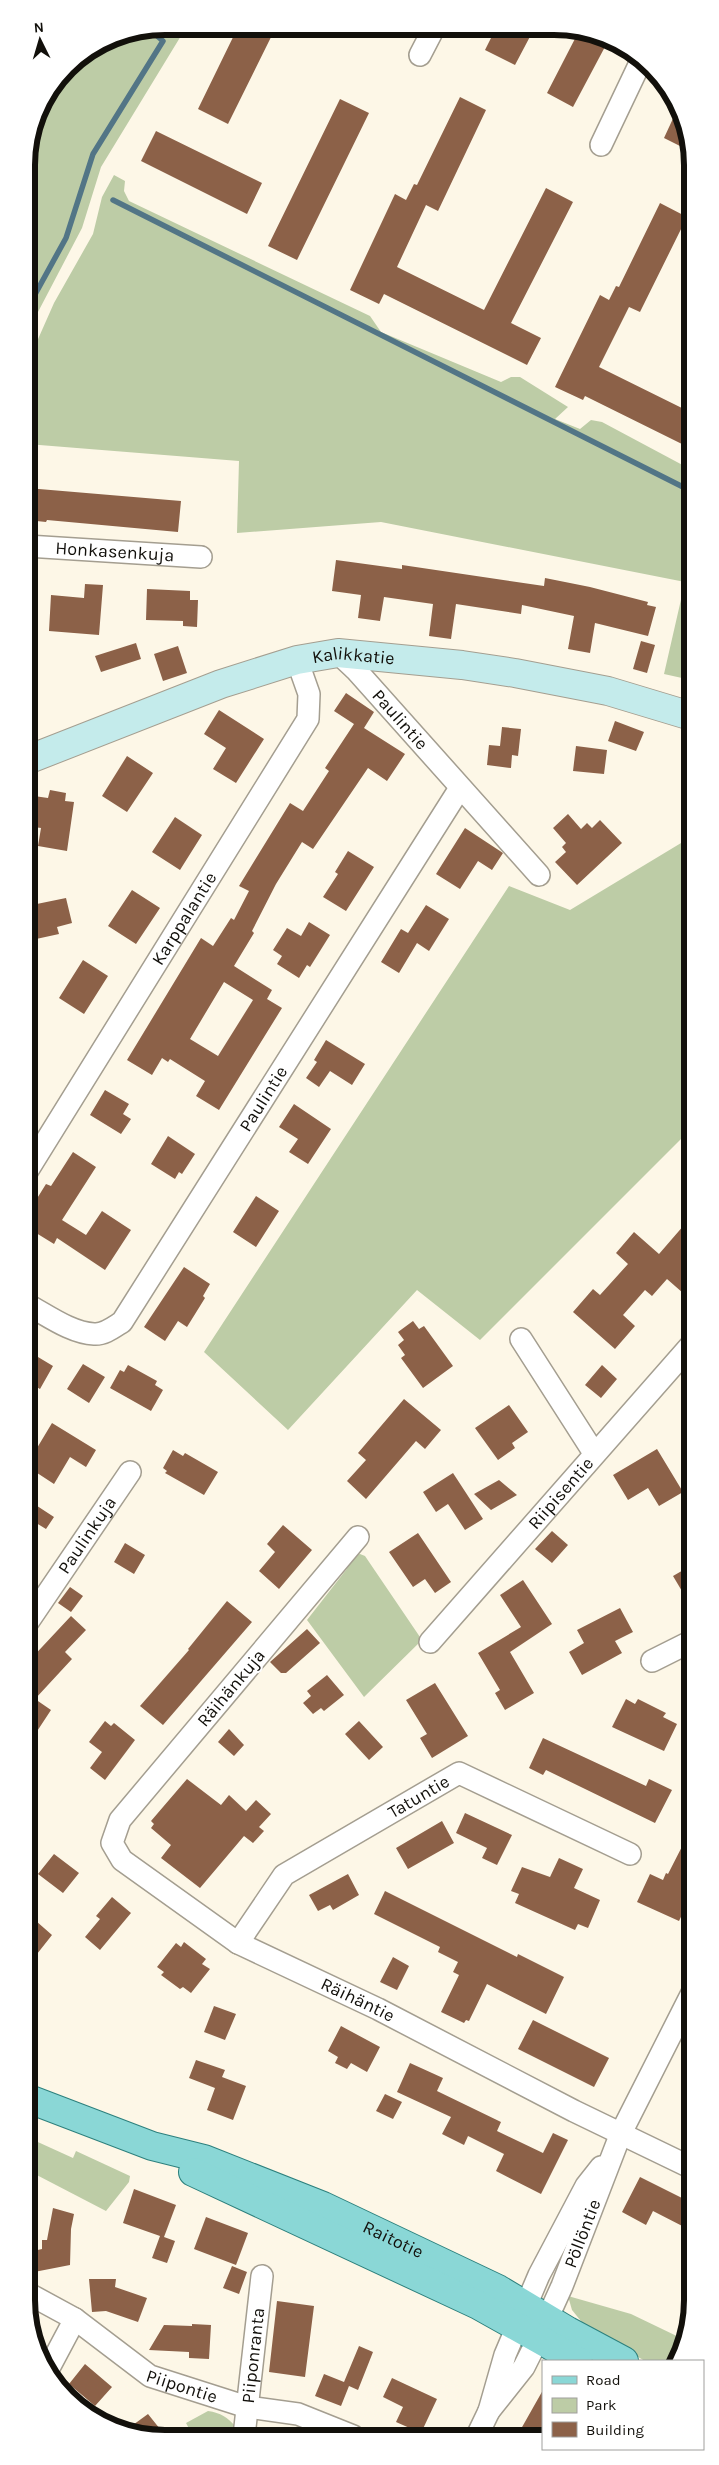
<svg xmlns="http://www.w3.org/2000/svg" width="719" height="2465" font-family="Karla,sans-serif">
	<style>
		.green { fill: #bdcca6 }
		.lines { fill: none; stroke-linecap: round; stroke-linejoin: round }
		.stream { stroke: #527586; stroke-width: 5.5 }
		.building { fill: #8c6148; fill-rule: evenodd }
		.street-casing { stroke: #a49e90; stroke-width: 24 }
		.secondary-casing { stroke: #a49e90; stroke-width: 30 }
		.primary-casing { stroke: #2d807d; stroke-width: 30 }
		.street { stroke: #fff; stroke-width: 21 }
		.secondary { stroke: #c4ebeb; stroke-width: 28 }
		.primary { stroke: #8ad7d6; stroke-width: 28 }
		.labels { text-anchor: middle; dominant-baseline: central; stroke-width: 4; stroke-linejoin: round; paint-order: stroke }
		.street-label { font-size: 18px; fill: #12100b; stroke: #fff }
		.rim { fill: none; stroke: #12100b; stroke-width: 6 }
	</style>
	<rect width="100%" height="100%" fill="#fdf7e7"/>
	<path class="green" d="M165,26H187L101,167L82,228L27,333V156L37,112L67,67L112,37Z
		M114,175L125,181L124,191L129,201L370,316L381,332L501,382L511,377H520L568,407L555,419L580,429L591,420L602,422L690,469L691,680L664,674L685,582L381,522L237,533L239,461L27,444V364L54,303L93,234L102,197Z
		M691,837V1129L480,1340L417,1290L288,1430L204,1352L509,886L570,910Z
		M360,1554L365,1556L422,1640L364,1697L307,1620L346,1570L355,1555Z
		M29,2138L73,2158L76,2151L130,2176L129,2182L106,2211L29,2171Z
		M568,2296L631,2314L685,2340L682,2353L677,2361H645L585,2326L572,2310Z
		M208,2411C221,2413 227,2417 236,2427L235,2436H193L186,2423Z"/>
	<g class="lines">
		<path class="stream" d="M113,200L691,491
			M27,309L66,238L93,154L163,41L149,29"/>
	</g>
	<path class="building" d="M238,27H276L228,124L198,109Z
		M496,28L534,29L515,65L485,50Z
		M580,29L607,43L573,107L547,93Z
		M460,97L486,110L438,211L426,205L397,267L484,310L546,188L573,202L511,323L541,338L527,365L384,294L379,304L350,290L395,194L406,200L414,184L417,185Z
		M340,99L369,113L297,260L268,246Z
		M676,112L690,138V151L664,138Z
		M156,131L262,183L247,214L141,161Z
		M660,203L687,217L640,312L629,307L599,367L690,412V448L585,396L583,400L555,387L600,295L609,300L616,286L619,287Z
		M27,488L181,501L178,532L47,520L46,522L27,520Z
		M336,560L402,569V565L544,586L545,578L590,587L648,602L647,605L656,607L648,636L595,623L590,653L568,649L574,616L522,605L521,614L456,604L451,639L429,636L433,604L384,597L380,621L358,618L361,595L332,591Z
		M85,584L103,585L99,635L49,631L51,595L84,598Z
		M147,589L190,591V600H198L197,627L183,626V621L146,620Z
		M641,641L655,645L647,673L633,669Z
		M136,643L141,659L101,672L95,656Z
		M178,646L187,673L163,681L154,654Z
		M346,693L374,712L364,728L405,754L387,781L368,768L313,849L302,842L276,884L252,931L254,933L234,966L272,990L267,999L282,1008L219,1110L196,1096L205,1081L170,1059L168,1062L162,1058L152,1075L127,1060L201,938L213,946L231,918L234,920L249,891L239,886L290,803L303,811L329,771L325,768L354,724L334,711ZM224,982L253,1000L218,1056L190,1039Z
		M219,710L264,739L236,783L213,769L226,748L204,734Z
		M615,721L644,732L636,751L608,741Z
		M502,727L521,729L518,756L512,755L511,768L487,765L489,745L500,746Z
		M576,746L607,750L604,774L573,771Z
		M127,756L153,773L127,812L102,796Z
		M50,790L66,793L65,801L74,802L67,851L38,846L41,828L27,826V795L48,798Z
		M568,814L581,829L587,823L592,828L600,820L622,843L577,885L555,862L566,852L562,847L566,843L553,828Z
		M175,817L202,835L180,870L152,852Z
		M465,828L503,853L492,870L478,861L460,889L436,874Z
		M348,851L374,867L346,911L323,897L338,874L335,872Z
		M132,890L160,908L136,944L108,926Z
		M66,898L72,923L57,927L59,934L27,941V906Z
		M426,905L449,919L429,951L417,943L399,973L381,962L401,929L408,933Z
		M309,922L330,935L310,967L307,965L299,978L277,964L282,956L273,950L287,928L301,936Z
		M83,960L108,976L84,1014L59,998Z
		M326,1040L365,1064L352,1085L330,1071L319,1087L306,1078L317,1062L314,1060Z
		M105,1090L129,1104L123,1114L131,1119L121,1134L90,1115Z
		M294,1104L331,1129L308,1164L289,1152L298,1139L279,1127Z
		M168,1136L195,1154L182,1174L179,1172L175,1179L151,1164Z
		M73,1152L96,1167L62,1220L86,1235L102,1211L131,1230L105,1270L57,1238L54,1244L28,1228V1213L46,1184L51,1186Z
		M256,1196L279,1211L256,1247L233,1232Z
		M691,1217V1300L667,1279L652,1296L645,1290L623,1315L635,1326L615,1349L573,1312L593,1289L600,1295L628,1264L616,1253L634,1232L659,1254Z
		M184,1267L210,1284L203,1296L205,1298L187,1327L178,1321L165,1341L144,1327Z
		M413,1321L419,1329L424,1326L453,1366L423,1388L401,1358L405,1355L398,1345L404,1340L398,1332Z
		M28,1351L53,1366L40,1389L28,1382Z
		M83,1364L105,1377L89,1403L67,1389Z
		M128,1365L157,1381L155,1385L163,1390L151,1411L110,1388L120,1370L124,1372Z
		M602,1365L617,1379L601,1398L585,1385Z
		M404,1399L441,1430L425,1449L416,1441L366,1499L347,1481L366,1460L358,1453Z
		M509,1405L528,1432L512,1443L515,1448L498,1460L475,1428Z
		M52,1423L96,1450L86,1467L70,1457L54,1484L28,1467V1463Z
		M657,1449L683,1492L659,1506L648,1488L628,1500L613,1475Z
		M173,1450L183,1456L185,1453L218,1472L204,1495L165,1473L167,1471L163,1468Z
		M453,1473L483,1519L465,1530L448,1504L436,1512L423,1492Z
		M499,1480L517,1495L491,1510L474,1494Z
		M28,1500L54,1517L46,1529L28,1518Z
		M283,1525L312,1550L279,1589L259,1571L275,1552L267,1544Z
		M552,1531L568,1545L552,1563L535,1549Z
		M418,1533L451,1582L435,1593L425,1579L413,1587L389,1552Z
		M125,1543L145,1555L134,1574L114,1562Z
		M692,1565V1608L673,1576Z
		M523,1580L552,1624L510,1652L534,1693L505,1710L495,1693L500,1690L478,1653L521,1627L500,1595Z
		M70,1587L83,1596L71,1612L58,1603Z
		M227,1601L252,1622L163,1725L140,1706L189,1650L188,1649Z
		M620,1608L633,1632L615,1641L622,1653L582,1675L569,1652L584,1643L577,1630Z
		M71,1616L86,1630L65,1652L72,1659L35,1699L51,1710L28,1745V1662Z
		M307,1629L320,1643L286,1673H281L270,1662Z
		M327,1675L344,1695L324,1711L321,1708L313,1714L303,1703L311,1696L307,1691Z
		M435,1683L468,1736L432,1758L420,1738L427,1734L406,1700Z
		M626,1699L635,1704L638,1699L666,1713L663,1717L677,1724L664,1751L612,1727Z
		M105,1721L111,1726L114,1723L135,1740L105,1780L90,1768L102,1752L89,1742Z
		M359,1721L383,1747L369,1760L345,1734Z
		M229,1729L244,1745L234,1756L218,1742Z
		M543,1738L646,1786L649,1779L672,1790L655,1823L546,1770L543,1775L529,1768Z
		M187,1779L221,1805L229,1795L246,1811L256,1800L271,1814L259,1827L264,1831L253,1843L244,1836L200,1888L161,1858L171,1845L151,1828L154,1824L151,1821Z
		M465,1813L512,1835L497,1865L482,1858L487,1848L456,1833Z
		M442,1821L454,1843L408,1869L396,1848Z
		M692,1827V1894L679,1921L637,1902L650,1874L663,1880L666,1873L668,1874Z
		M54,1854L79,1873L63,1893L38,1874Z
		M559,1858L583,1869L574,1888L600,1900L588,1928L578,1924L575,1930L515,1903L519,1894L511,1891L522,1867L550,1877Z
		M348,1874L359,1895L333,1910L330,1905L318,1911L309,1895Z
		M385,1891L517,1957L518,1954L564,1977L546,2014L487,1984L469,2021L466,2020L464,2023L441,2012L459,1975L453,1972L458,1962L438,1952L440,1947L374,1914Z
		M112,1897L131,1913L100,1950L85,1937L100,1919L96,1916Z
		M28,1914L52,1935L37,1954L28,1947Z
		M184,1942L206,1959L202,1964L210,1969L191,1993L183,1987L180,1989L161,1975L164,1972L157,1967L176,1943L181,1947Z
		M393,1957L409,1966L397,1990L380,1982Z
		M214,2006L236,2014L225,2040L204,2032Z
		M533,2020L609,2058L594,2087L518,2049Z
		M341,2026L380,2047L367,2072L351,2063L347,2069L335,2063L338,2057L328,2051Z
		M196,2060L225,2070L222,2077L246,2086L233,2120L207,2110L215,2088L189,2078Z
		M410,2063L443,2078L437,2091L501,2122L497,2131L543,2153L553,2133L568,2140L541,2194L496,2171L504,2154L468,2136L464,2145L442,2134L451,2117L397,2092Z
		M385,2094L402,2102L393,2119L376,2111Z
		M640,2177L692,2203V2231L653,2211L646,2225L622,2212Z
		M134,2189L176,2205L164,2237L175,2241L167,2263L152,2258L160,2236L123,2223Z
		M53,2208L74,2214L71,2229L70,2265L29,2273V2252L42,2249V2240H47Z
		M206,2217L248,2233L236,2265L194,2249Z
		M232,2266L247,2272L239,2294L223,2288Z
		M89,2279H116L115,2287L147,2298L138,2322L106,2311L92,2312Z
		M277,2301L314,2306L305,2377L269,2372Z
		M192,2324L211,2325L209,2359L189,2358V2352L149,2350L164,2325L192,2326Z
		M359,2346L373,2352L358,2390L349,2386L341,2406L315,2396L324,2374L344,2382Z
		M85,2364L112,2387L95,2406L69,2384Z
		M392,2378L437,2399L421,2433L396,2422L403,2407L383,2397Z
		M543,2390V2436H517Z
		M148,2414L160,2429L151,2436H138L126,2430Z"/>
	<g class="lines">
		<g class="street-casing">
			<g id="street">
				<path d="M420,55L434,28"/>
				<path d="M601,145L641,61"/>
				<path id="s1" d="M27,546L201,557"/>
				<path id="s2" d="M338,653L356,670L539,875"/>
				<path id="s3" d="M28,1170L308,719L309,694L297,660"/>
				<path id="s4" d="M28,1305C47,1315 71,1333 94,1334C104,1335 114,1327 122,1322L460,788"/>
				<path d="M521,1339L594,1453"/>
				<path id="s5" d="M358,1537L120,1820L112,1843L122,1860L238,1943L378,2009L574,2111L692,2168"/>
				<path id="s6" d="M28,1622L130,1472"/>
				<path id="s7" d="M430,1642L691,1345"/>
				<path d="M652,1661L692,1641"/>
				<path id="s8" d="M238,1943L284,1875L459,1773L630,1854"/>
				<path id="s9" d="M29,2294L75,2319L150,2376L247,2407L298,2414L353,2436"/>
				<path d="M50,2366L75,2319"/>
				<path id="s10" d="M489,2411L524,2367L538,2339L562,2286L621,2133L692,1993"/>
				<path id="s11" d="M244,2436L262,2276"/>
				<path d="M477,2436L489,2411L505,2355L539,2275L586,2186L601,2167"/>
			</g>
		</g>
		<g class="secondary-casing">
			<g id="secondary">
				<path id="s12" d="M27,760L221,684L297,660L338,653L462,665L515,673L608,691L691,716"/>
			</g>
		</g>
		<g class="primary-casing">
			<g id="primary">
				<path id="s13" d="M29,2099L152,2146L204,2159L323,2206L498,2289L568,2331L624,2361"/>
				<path d="M193,2172L478,2305L578,2361"/>
			</g>
		</g>
		<use href="#street" class="street"/>
		<use href="#secondary" class="secondary"/>
		<use href="#primary" class="primary"/>
	</g>
	<g class="labels">
		<g class="street-label">
			<text stroke="none"><textPath href="#s1" startOffset="88">Honkasenkuja</textPath></text>
			<text stroke="none"><textPath href="#s12" startOffset="345">Kalikkatie</textPath></text>
			<text stroke="none"><textPath href="#s2" startOffset="91">Paulintie</textPath></text>
			<text stroke="none"><textPath href="#s3" startOffset="296">Karppalantie</textPath></text>
			<text stroke="none"><textPath href="#s4" startOffset="368">Paulintie</textPath></text>
			<text stroke="none"><textPath href="#s7" startOffset="198">Riipisentie</textPath></text>
			<text stroke="none"><textPath href="#s6" startOffset="105">Paulinkuja</textPath></text>
			<text transform="translate(231 1688) rotate(-50)">Räihänkuja</text>
			<text stroke="none"><textPath href="#s8" startOffset="238">Tatuntie</textPath></text>
			<text stroke="none"><textPath href="#s5" startOffset="689">Räihäntie</textPath></text>
			<text stroke="none"><textPath href="#s10" startOffset="202">Pöllöntie</textPath></text>
			<text stroke="none"><textPath href="#s13" startOffset="391">Raitotie</textPath></text>
			<text stroke="none"><textPath href="#s11" startOffset="81">Piiponranta</textPath></text>
			<text stroke="none"><textPath href="#s9" startOffset="180">Piipontie</textPath></text>
		</g>
	</g>
	<path d="M0 0H719V2465H0ZM165 35H554A130 130 0 0 1 684 165V2300A130 130 0 0 1 554 2430H165A130 130 0 0 1 35 2300V165A130 130 0 0 1 165 35Z" fill="#fff" fill-rule="evenodd"/>
	<path class="rim" d="M165 35H554A130 130 0 0 1 684 165V2300A130 130 0 0 1 554 2430H165A130 130 0 0 1 35 2300V165A130 130 0 0 1 165 35Z"/>
	<rect x="542" y="2360" width="162" height="90" fill="#ffffff" stroke="#a09f9d"/>
	<rect x="552" y="2376" width="25" height="8" fill="#8ad7d6" stroke="#a09f9d"/>
	<text x="586" y="2385" font-size="15" fill="#12100b">Road</text>
	<rect x="552" y="2398" width="25" height="15" fill="#bdcca6" stroke="#a09f9d"/>
	<text x="586" y="2410" font-size="15" fill="#12100b">Park</text>
	<rect x="552" y="2422" width="25" height="15" fill="#8c6148" stroke="#a09f9d"/>
	<text x="586" y="2435" font-size="15" fill="#12100b">Building</text>
	<g transform="translate(40 40) rotate(355)" stroke="#ffffff" stroke-width="4" paint-order="stroke">
	<path d="M0-4L9 19L0 12L-9 19Z" fill="#12100b"/>
	<text y="-8" font-size="14" font-weight="bold" text-anchor="middle" fill="#12100b">N</text>
	</g>
</svg>
